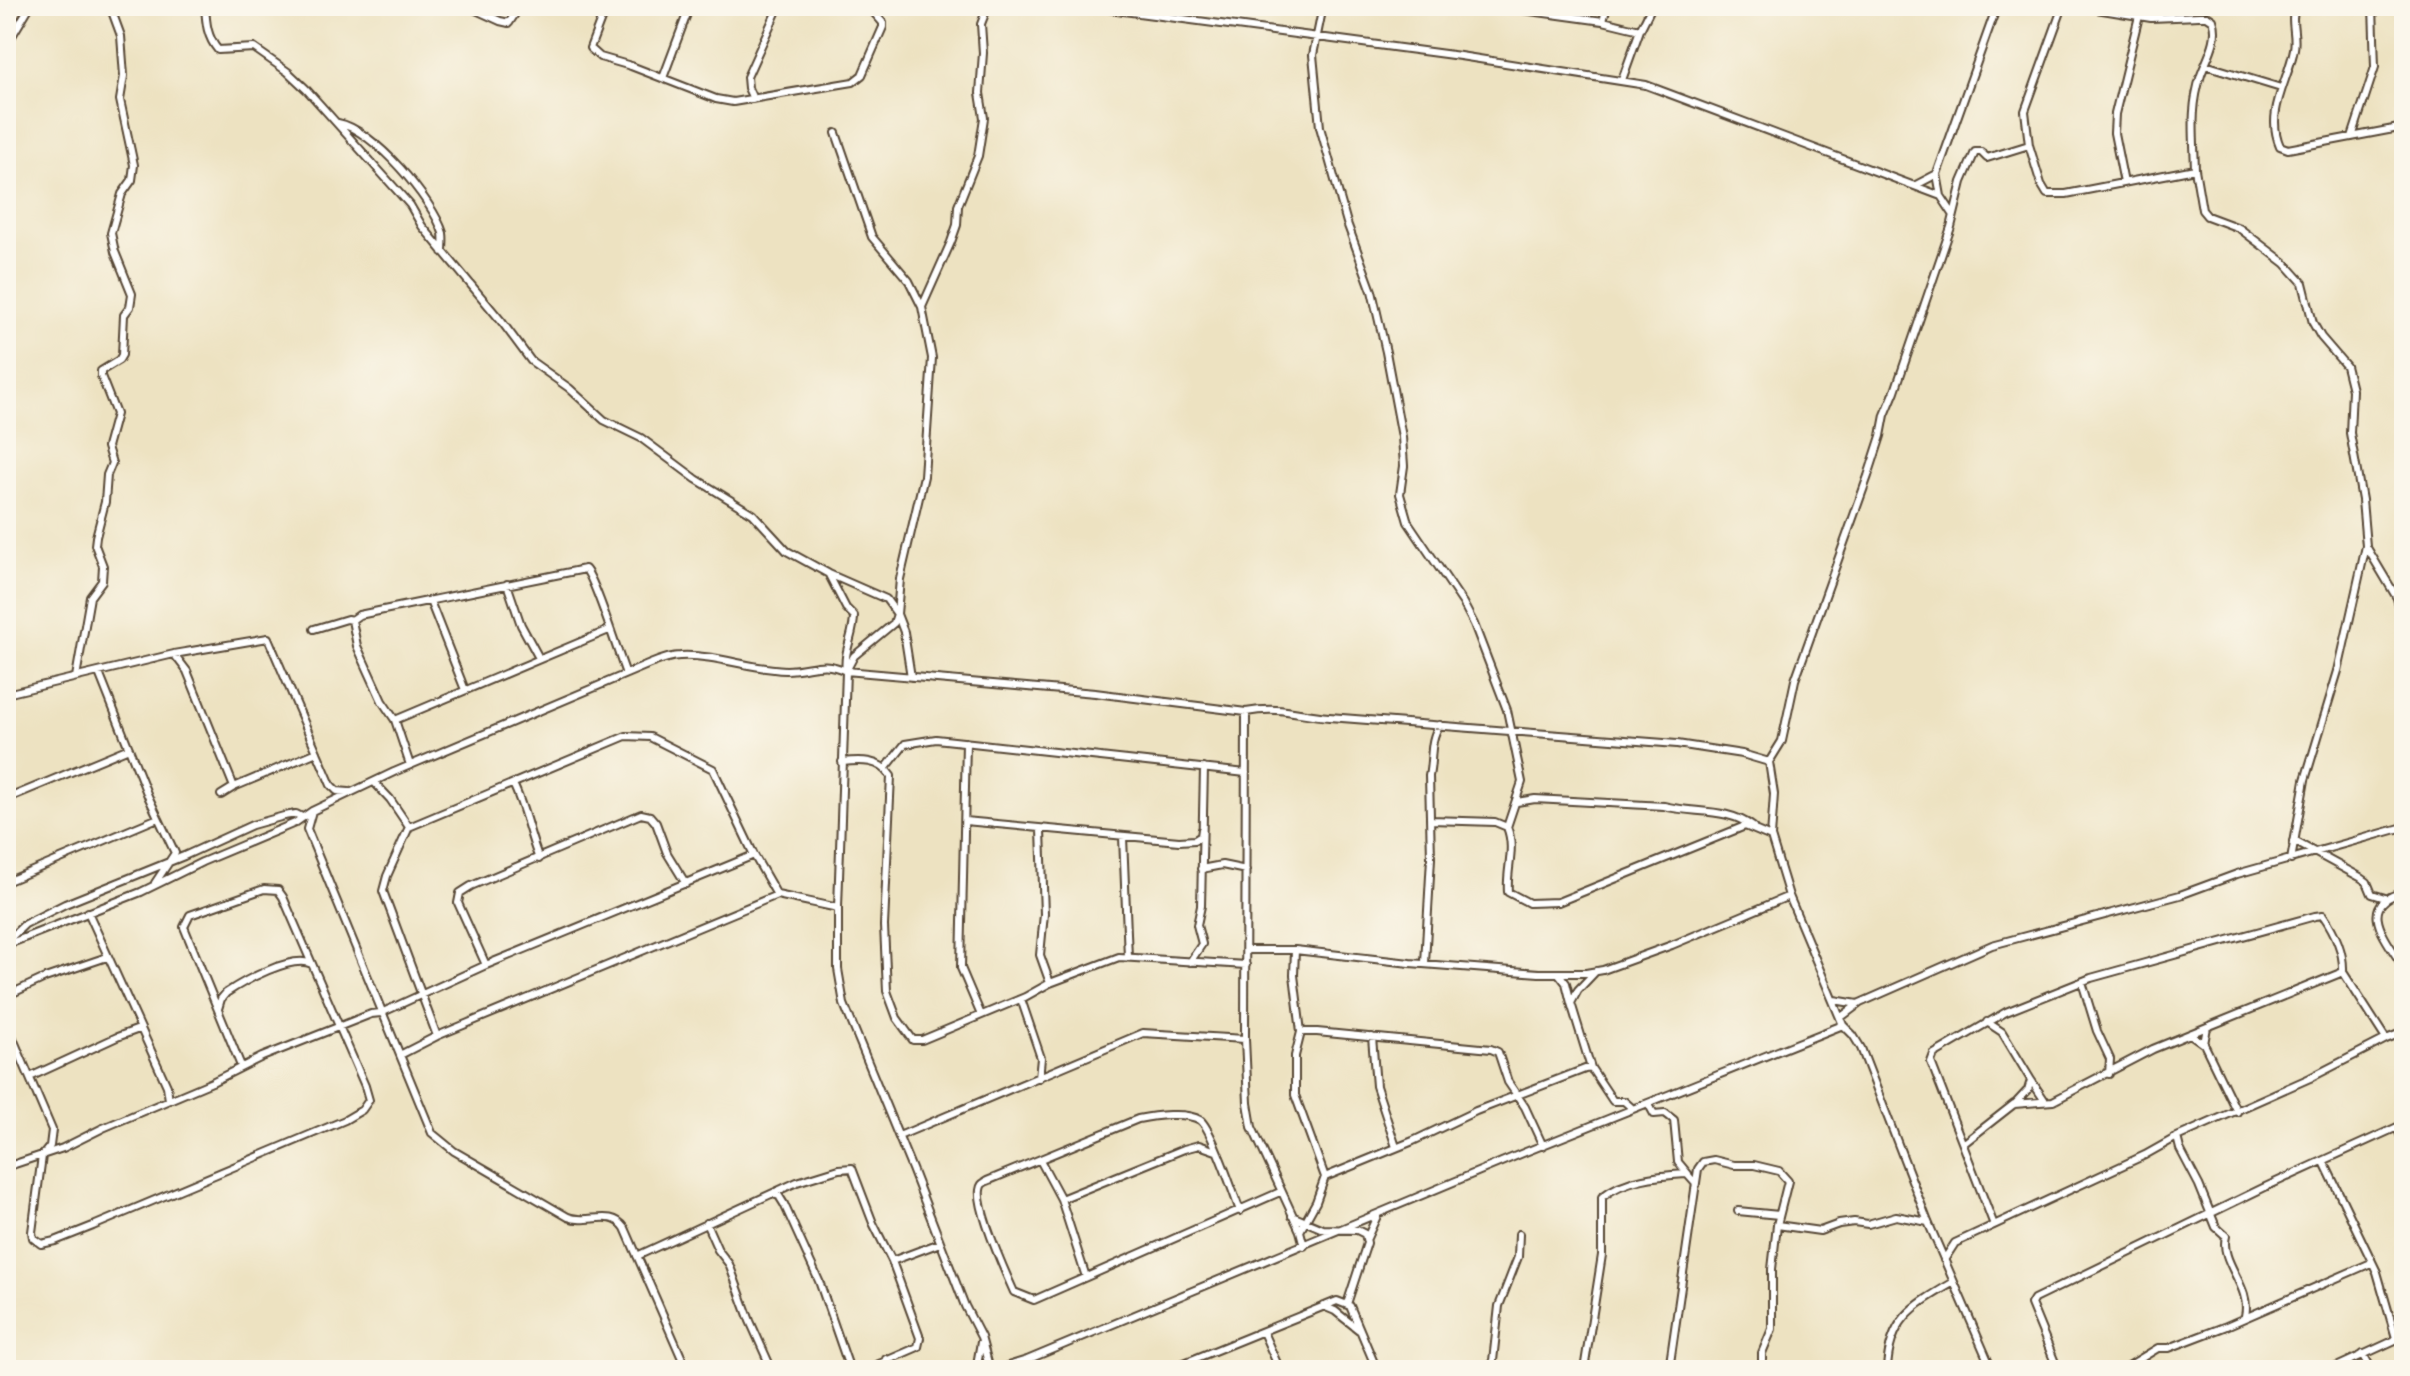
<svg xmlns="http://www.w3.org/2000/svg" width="2410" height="1376" font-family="'Libre Bodoni',serif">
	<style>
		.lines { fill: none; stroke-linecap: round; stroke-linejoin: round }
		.minor-casing { stroke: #564636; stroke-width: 10 }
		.highway-casing { stroke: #564636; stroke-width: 13 }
		.minor { stroke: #fff; stroke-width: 6 }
		.highway { stroke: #fabb8b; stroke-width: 9 }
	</style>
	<rect width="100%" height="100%" fill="#fbf7ec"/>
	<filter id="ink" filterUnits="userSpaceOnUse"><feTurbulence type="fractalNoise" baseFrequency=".0125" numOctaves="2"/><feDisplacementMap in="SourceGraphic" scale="16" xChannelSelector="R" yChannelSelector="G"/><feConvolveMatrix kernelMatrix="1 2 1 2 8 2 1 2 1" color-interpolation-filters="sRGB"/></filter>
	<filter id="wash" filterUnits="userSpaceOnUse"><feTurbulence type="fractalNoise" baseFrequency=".006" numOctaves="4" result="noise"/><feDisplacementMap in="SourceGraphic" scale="32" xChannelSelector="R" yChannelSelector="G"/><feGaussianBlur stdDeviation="1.8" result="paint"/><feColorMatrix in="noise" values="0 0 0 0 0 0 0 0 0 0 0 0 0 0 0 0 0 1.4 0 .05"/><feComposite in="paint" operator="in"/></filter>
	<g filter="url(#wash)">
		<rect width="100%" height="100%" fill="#ede2c1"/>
	</g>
	<g filter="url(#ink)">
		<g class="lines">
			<g class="minor-casing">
				<path id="minor" d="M205,6C206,23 207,37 218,50L254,48L288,72L306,89L410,205L422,226L502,322L531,361L569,388L604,420L641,438L696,479L753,514L787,551L829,574L886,599L897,614L904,632L911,677
					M467,6L500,21L509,23L520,6
					M606,6L590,48L600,57L631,66L716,99L733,102L853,82L862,75L883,27V23L868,6
					M1086,6L1460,56L1646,85L1941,196
					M1323,6L1313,55L1320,127L1347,223L1372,291L1386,352L1402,437L1404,466L1400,494L1408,522L1463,603L1474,624L1507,710L1522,782L1507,827
					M1494,6L1603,21L1640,30
					M2063,6L2025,111L2029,145L2041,184L2047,194H2066L2195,169C2194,134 2190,109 2201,75C2207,58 2220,38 2213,20L2207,16H2199L2151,18L2078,6
					M2296,6C2289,20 2297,34 2294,49C2288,82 2265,112 2280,146L2288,149L2404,127
					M1603,21L1607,6
					M6,46L30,6
					M2205,65L2281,88
					M663,78L690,6
					M1622,80L1640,30L1652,6
					M753,99L748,88L747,77L779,6
					M338,123C373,129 433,200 443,233C444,239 443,247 443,252
					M836,133L872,237L909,281L922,307
					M2352,137L2375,67L2373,6
					M2195,169L2202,210L2207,216L2239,228L2285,263L2303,283L2313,323L2321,337L2346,366L2352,390L2350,433L2362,500L2366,546L2338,671L2305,780L2291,860
					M2124,183L2114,133L2115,114L2139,16
					M1916,185L1937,174
					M1953,214L1941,196L1937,174L1997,6
					M2366,546L2397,598L2404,625
					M829,575L846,608L854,616C854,636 843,651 846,671
					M507,584L521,625L539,658
					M430,601L465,690
					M352,620L357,646L382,701L395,720L410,765
					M314,629L347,619L352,620L359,615L585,569C594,576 619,656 626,674
					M174,654L187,671L234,787
					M846,671L1095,693L1246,712C1281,706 1295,714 1329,717L1677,744L1742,754L1769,762
					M846,671L854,656L894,623L897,614L900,579L924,476L932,358L922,307L951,242L957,225L958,206L978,156L984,118L980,93L983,53L981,24L988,6
					M99,673L148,796L175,853L155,883
					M76,677L90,597L102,581L103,566L95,545L96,537L105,502L107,475L112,463L107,447L116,414L101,376V371L119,360L122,355L124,315L130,307L132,294L115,252L111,233L122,194L132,180L134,165L120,100L124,76L121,36L110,6
					M6,694L174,654L268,638L331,785L337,791L349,792
					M1246,712L1245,1039L1248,1103L1252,1127L1300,1231L1304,1246
					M395,720L609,630
					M966,742L961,968L981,1015
					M842,762C861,760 880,759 891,776L884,926L887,991L897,1018L913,1040H922L1025,997L1050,983L1119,957L1246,965
					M886,768L905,744L936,739L1246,773
					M374,782L390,799L409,827
					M513,784C525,808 529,834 539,859
					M221,795L234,787L317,752
					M6,799L129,748
					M1517,802L1535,799L1664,806C1694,814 1727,807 1753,827
					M312,811L307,829L432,1133L454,1151L568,1217C588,1225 611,1208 625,1228L687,1370
					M1431,820L1495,822L1507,827C1516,849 1506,869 1508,892L1529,903L1558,902L1745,826L1771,837
					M965,821L1179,841L1195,840L1201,836L1202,829
					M1041,830L1044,914L1040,955L1050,983
					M1123,837L1128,957
					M2294,841L2360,877L2367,882L2372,894L2385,898
					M1201,869L1222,865L1246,870
					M6,882L158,818
					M2404,892C2354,904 2387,940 2404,968
					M88,912L167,1086L169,1100
					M6,942L25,924L65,904L184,856L252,825L284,816L296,814L302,817
					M6,945L141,892L202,862L295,823L312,811L394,772L650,664C660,660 670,656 680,656C715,654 750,669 786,670C811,670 821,659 846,671L838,908V969L844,1004L912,1169L965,1306L981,1337L990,1370
					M1247,950H1295L1410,963L1539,973H1586L1603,970L1672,945L1789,896
					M1295,950L1294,975L1301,1032L1295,1056V1095L1325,1177
					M1190,962L1202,944L1197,925L1201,906L1204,768
					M1425,963L1431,858L1429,776C1433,759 1429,739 1440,725
					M486,965L458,903L460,893L471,886L641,814L650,816L656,823L667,853L686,884
					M1559,974L1566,983L1571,1003
					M2082,982L2097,1031L2110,1059L2109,1074
					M6,996L45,978L107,957
					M1021,999L1041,1058L1039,1078
					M1834,1000L1858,1004
					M218,1009L221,999L226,993C244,981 292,954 312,964
					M1840,1018L1860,1003L1992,945L2180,895L2237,874L2404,827
					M6,1022L52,1130L50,1146L42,1156L32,1232L33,1238L41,1244L55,1241L93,1226L345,1120L362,1110L369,1100L365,1086L283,897L278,890L264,889L190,915L184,927L241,1066
					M1987,1022L2002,1032L2031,1080L2028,1090L2015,1104
					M1843,1025L1789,896L1771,837L1774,794L1769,762L1782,741L1795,680L1868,476L1881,436L1885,415L1895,391L1951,227L1962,182L1975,152H1981L1987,158L2029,145
					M2207,1027L2343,972L2386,1039
					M1301,1032H1317L1491,1049L1498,1052L1508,1082L1525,1107L1543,1146
					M2190,1034L2204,1044L2237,1112
					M437,1036L383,891L387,876L409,827L626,736L650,737L713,769L754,855L777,895
					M1372,1037L1376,1086L1396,1147
					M400,1055L437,1036L777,895L838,908
					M1591,1068L1613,1101H1624L1633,1109
					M30,1077L117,1037L139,1029
					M2031,1080L2045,1101
					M1648,1103L1654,1114L1665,1113L1674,1120L1678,1162L1688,1174
					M2397,1127L2404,1144
					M899,1136L1143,1033L1245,1039
					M2177,1137L2180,1149L2199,1185L2216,1227L2226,1236C2219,1263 2252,1286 2245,1316
					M1963,1144L2014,1104L2053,1101L2153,1049L2207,1027L2204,1044
					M1040,1160L1061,1199L1086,1277
					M2324,1162L2377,1272L2396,1338
					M6,1167L63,1148L103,1128L212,1082L262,1057L371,1014L381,1013L486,965L754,855
					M773,1194L779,1196L784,1204L819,1281L850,1370
					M1061,1199L1184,1149L1199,1145L1216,1151
					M1240,1211C1234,1195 1211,1127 1200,1120C1186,1111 1153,1116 1138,1119L987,1181C982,1184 981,1184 980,1190C977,1210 1005,1272 1014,1292L1034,1300L1280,1192
					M1738,1211L1779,1215
					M1292,1216L1323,1229L1357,1230L1365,1234L1367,1243L1347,1304
					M706,1223L718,1250L729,1264L750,1321L772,1370
					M1777,1225L1820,1231L1839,1224L1854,1222L1868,1224L1896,1216L1928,1222
					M1994,1225L1931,1062L1934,1054L2006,1012L2091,978L2315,916L2323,915C2334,931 2344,952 2343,972
					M1300,1231L1316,1202L1325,1177L1413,1141L1476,1111L1585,1069L1591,1068L1571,1003L1578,990L1596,971
					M1367,1238L1377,1216
					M637,1256L797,1182L839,1169L852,1168L873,1223L892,1261L920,1338L918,1347L865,1370
					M1944,1260L1955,1243L2145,1155L2177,1137L2310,1078L2386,1039L2404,1032
					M892,1261L940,1243
					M1323,1306L1335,1311L1359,1330
					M1263,1332L1280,1370
					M2363,1354L2372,1370
					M886,1359L893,1370
					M976,1370L981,1342
					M995,1370L1027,1360L1523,1153L1843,1025L1853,1035L1861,1048L1928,1222L1992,1370
					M1167,1370L1337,1301L1350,1306L1377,1370
					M1492,1370L1499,1306L1518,1257L1519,1234
					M1584,1370L1602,1255V1197C1626,1178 1658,1176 1687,1174L1695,1183
					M1669,1370L1698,1169L1703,1162L1714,1160L1734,1165H1754L1779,1171L1788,1181L1777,1225L1772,1269V1329L1762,1353V1370
					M1887,1370C1889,1319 1913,1306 1954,1282
					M2058,1370L2031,1304L2034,1299L2263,1188L2404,1124
					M2122,1370L2158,1348H2169L2224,1327L2371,1263
					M2330,1370L2404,1336"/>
			</g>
			<g class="highway-casing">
				<path id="highway" d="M6,18L13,6"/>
			</g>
			<use href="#minor" class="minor"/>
			<use href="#highway" class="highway"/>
		</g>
	</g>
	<rect width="2410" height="1376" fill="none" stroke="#fbf7ec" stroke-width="32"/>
</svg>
